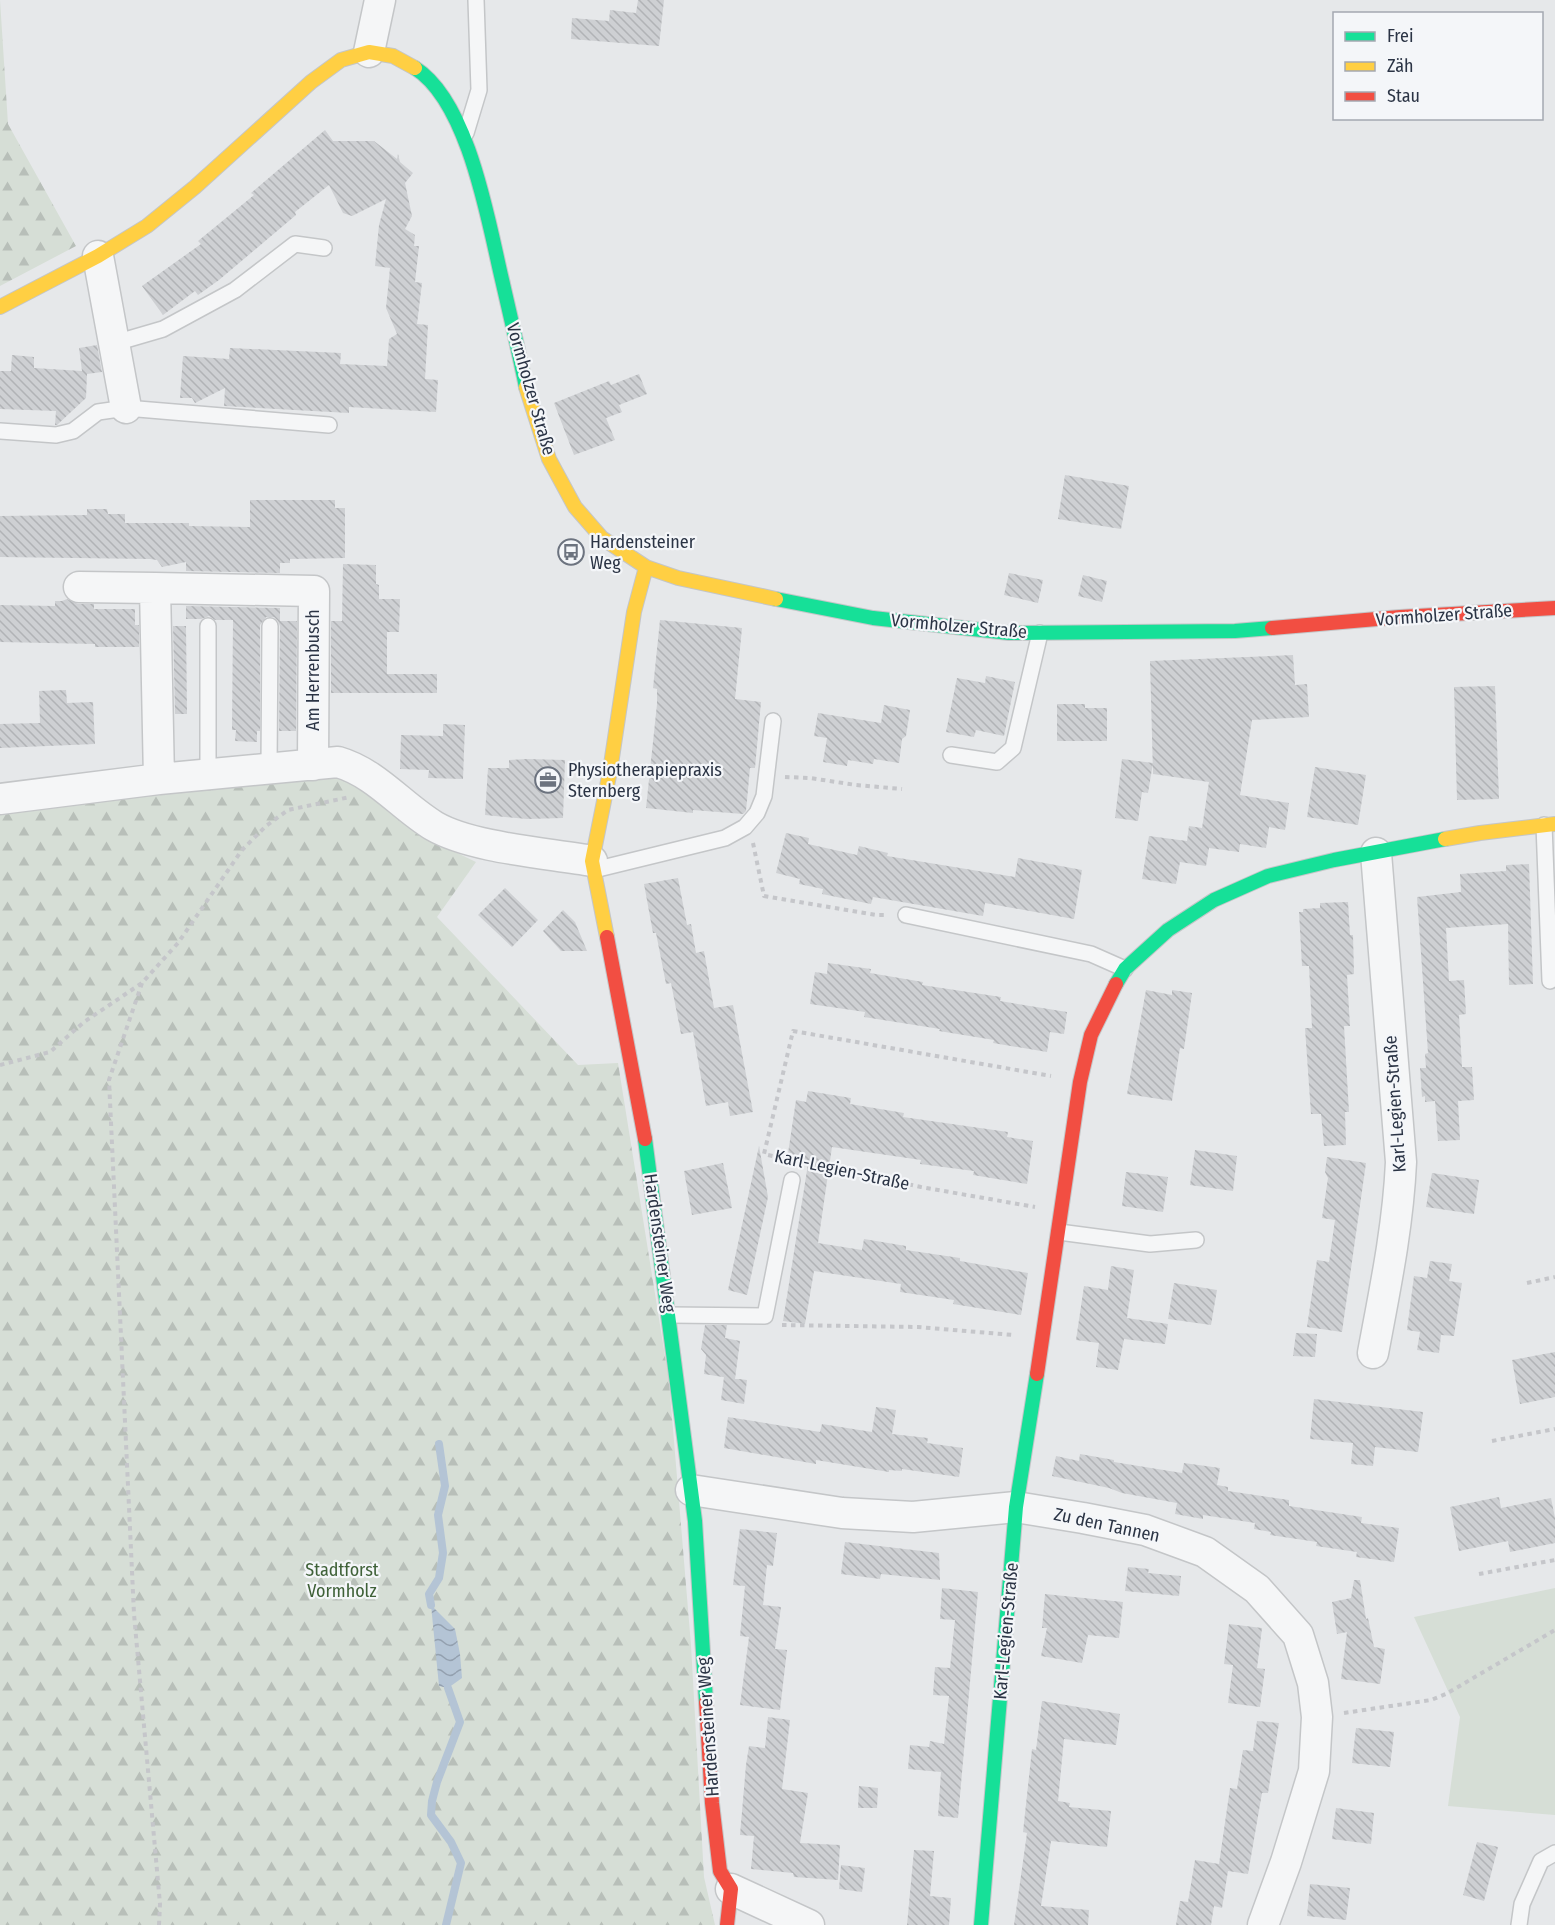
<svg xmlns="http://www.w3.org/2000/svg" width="1555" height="1925" font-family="'Fira Sans Condensed',sans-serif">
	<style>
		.green { fill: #d6ded6 }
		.forest { fill: url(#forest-firs) }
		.water { fill: url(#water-waves) }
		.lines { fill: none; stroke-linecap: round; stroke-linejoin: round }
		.stream { stroke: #b4c4d5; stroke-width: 8 }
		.building { fill: url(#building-back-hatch) }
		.lane-casing { stroke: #c4c6c8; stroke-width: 18 }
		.street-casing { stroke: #c4c6c8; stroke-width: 33 }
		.fast-casing { stroke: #c4c6c8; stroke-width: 16 }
		.slow-casing { stroke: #c4c6c8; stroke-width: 16 }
		.jam-casing { stroke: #c4c6c8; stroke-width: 16 }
		.path { stroke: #c5c6ca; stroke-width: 4; stroke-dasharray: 4.5 4.5; stroke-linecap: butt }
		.lane { stroke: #f5f6f7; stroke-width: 15 }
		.street { stroke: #f5f6f7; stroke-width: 30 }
		.fast { stroke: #16e098; stroke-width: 14 }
		.slow { stroke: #ffcf43; stroke-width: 14 }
		.jam { stroke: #f24e42; stroke-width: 14 }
		.labels { text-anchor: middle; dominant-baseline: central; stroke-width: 4.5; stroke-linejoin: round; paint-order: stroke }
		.street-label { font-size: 18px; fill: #2b3445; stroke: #f4f6f9 }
		.poi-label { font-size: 18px; fill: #2b3445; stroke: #f4f6f9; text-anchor: start }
		.park-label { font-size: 18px; fill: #3f6138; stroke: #f4f6f9 }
	</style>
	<defs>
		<pattern id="forest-firs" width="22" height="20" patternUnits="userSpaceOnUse" patternTransform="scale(1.5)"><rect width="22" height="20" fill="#d6ded6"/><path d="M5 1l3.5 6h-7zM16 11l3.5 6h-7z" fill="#b8bfb9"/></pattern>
		<pattern id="water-waves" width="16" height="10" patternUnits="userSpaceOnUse" patternTransform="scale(1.5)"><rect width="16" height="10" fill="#b4c4d5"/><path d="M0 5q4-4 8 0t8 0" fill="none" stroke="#93a0af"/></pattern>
		<pattern id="building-back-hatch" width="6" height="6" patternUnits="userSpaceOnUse" patternTransform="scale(1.5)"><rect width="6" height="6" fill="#ced0d3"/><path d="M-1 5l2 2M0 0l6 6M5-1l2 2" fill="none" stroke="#b1b3b6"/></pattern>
	</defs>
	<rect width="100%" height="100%" fill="#e6e8ea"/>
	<path class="green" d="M1555,1588V1815L1448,1806L1460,1717L1414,1617Z"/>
	<path class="forest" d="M0,0L8,124L76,246L0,286Z
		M338,772L449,849L476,862L437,917L578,1065L618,1063L669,1381L691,1645L704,1877L715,1925H0V815Z"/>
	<path class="water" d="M431,1605L455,1629L460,1654L462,1678L448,1688L439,1686Z"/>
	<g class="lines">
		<path class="stream" d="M431,1605L429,1594L439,1578L443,1553L438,1515L445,1486L439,1444
			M446,1925L461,1863L451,1842L431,1815L432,1801L437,1782L460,1722L448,1688"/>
	</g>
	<path class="building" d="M638,0H664L659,46L571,39L572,18L609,21L610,10L636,13Z
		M325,130L333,141H374L397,159L398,154L400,162L413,173L405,183L412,216L405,229L415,235L414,246H419L415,282L422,283L417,324L428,325L425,379L438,380L436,412L349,407V413L224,406L225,388L195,403L192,398H180L183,356L229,359L230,348L341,353L340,364L387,366L389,339L397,334L386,308L390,268L375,266L379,225L386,199L352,216L343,213L329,185L295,212L296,215L219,280L198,295L195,291L163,315L142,286L201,244L198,241L254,195L251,193Z
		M97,345L102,372L87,374L86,398L57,425H55L56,411L0,409V371H11L12,355L34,357V368L82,371L79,348Z
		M639,374L647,394L619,405L622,412L606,418L615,440L574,455L554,403L609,381L611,385Z
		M1065,475L1129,486L1121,529L1058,519Z
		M250,500H335V508H345V558L290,559V563H280V573L186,571V562L162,567L157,560L150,559L0,557V516L87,515V509H107L108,514H125V523H189V526L250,527Z
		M343,564L376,565V584L379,585V599H400L399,632H387V674H437V693H331V621H342Z
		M1009,573L1043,580L1038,603L1004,595Z
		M1083,575L1107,581L1102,602L1078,596Z
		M67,599L78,604H94V609H135V625H139V647H95V644L0,642V605L55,606V601H62Z
		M186,606L280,608V621H297L296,731H279L280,626L278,621L274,617H266L260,625V731H257V742L235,741L236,730H232L233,620H215L209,616L201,619H186Z
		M660,620L742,628L735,699L761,702L755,768H750L746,811L743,814L693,810V813L646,808L657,704V689L653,688Z
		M173,626H186L187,714H175Z
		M1293,655L1295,685L1307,684L1309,717L1252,720L1240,795L1289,803L1285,830L1269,827L1266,848L1240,844L1239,852L1209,848L1206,866L1180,862L1176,884L1142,879L1149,836L1187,841L1189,826L1202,828L1209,782L1153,774L1150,661Z
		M986,676L1015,682L1004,736L976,730L974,737L946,732L957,678L985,683Z
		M1495,686L1499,799L1457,800L1454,687Z
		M66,690L67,703L93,702L95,744L0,748V724L40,723L39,691Z
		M1057,704H1085V708H1107V741H1057Z
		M884,705L910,710L906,736L902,739L899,763L874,759L873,764L848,760L847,766L823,762L827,738L814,736L818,713L881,723Z
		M443,724L465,725L463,779L428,778L429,770L400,769L401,735L443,736Z
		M527,759L565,760L563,818L527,819L485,815L488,768H509V760Z
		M1122,759L1153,763L1148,793L1142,792L1138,821L1115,818Z
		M1315,767L1366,775L1358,825L1307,817Z
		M786,833L809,838L808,844L857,855L859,846L888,853L887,856L1015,877L1018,858L1082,870L1074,919L985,903L983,916L873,897L871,904L822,894L823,889L799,884L800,879L776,873Z
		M1529,864L1533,984L1509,985L1508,924L1446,928L1449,981L1464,980L1466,1014L1459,1015L1462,1067H1472L1474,1100L1458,1101L1460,1140L1438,1141L1435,1101L1425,1102V1096L1422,1097L1420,1068H1426L1425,1054L1428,1053L1417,897L1461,892L1460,874L1506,871V865Z
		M678,878L687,925L691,924L696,953L704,951L714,1008L733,1005L753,1112L730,1116L728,1102L706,1106L693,1032L681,1034L671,983L666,984L656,933H653L644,884Z
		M505,888L538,920L512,947L478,915Z
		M1348,902L1350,935H1353L1354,974L1347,975L1350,1026H1344L1349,1112H1345L1346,1145L1324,1146L1321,1114H1311L1305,1028H1312L1309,966H1302L1299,912H1303V909L1320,908V903Z
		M563,910L575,922L587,951H561L543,931Z
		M828,963L871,969L870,973L923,982L922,985L1001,997L1000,1001L1067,1012L1064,1034L1050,1032L1047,1052L993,1043L994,1040L939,1031L940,1029L864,1017L865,1012L810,1004L815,972L827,974Z
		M1146,990L1172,995V990L1192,993L1184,1049L1180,1048L1172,1101L1127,1094Z
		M808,1091L851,1098L850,1104L904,1113L903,1117L1008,1132L1007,1137L1033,1141L1027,1184L973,1175L974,1171L920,1164L921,1160L832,1147L818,1243L862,1250L864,1239L906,1246V1250L960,1258V1261L1028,1273L1021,1315L953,1304L954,1300L900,1292L901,1284L814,1271L805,1324L783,1321L808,1164L787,1160L796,1100L806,1102Z
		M759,1146L768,1197L747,1295L728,1290Z
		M1195,1150L1237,1156L1233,1191L1190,1185Z
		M1327,1157L1366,1163L1342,1332L1307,1327L1317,1260L1329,1262L1335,1220L1322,1218L1328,1178L1325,1172Z
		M723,1163L732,1208L692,1215L684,1171Z
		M1126,1172L1168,1177L1163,1212L1122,1206Z
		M1432,1173L1479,1180L1474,1214L1426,1207Z
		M1430,1261L1452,1264L1449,1281L1462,1283L1454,1336L1441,1335L1439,1353L1417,1350L1420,1332L1407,1330L1414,1276L1427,1278Z
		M1111,1266L1134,1270L1127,1318L1168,1324L1165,1344L1124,1339L1118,1370L1096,1367L1099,1343L1076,1340L1084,1286L1108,1290Z
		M1174,1283L1217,1290L1211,1325L1168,1319Z
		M705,1325H727L725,1338L740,1341L735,1379L704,1374L706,1355L701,1349Z
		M1296,1333L1317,1334L1315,1357L1293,1356Z
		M1555,1352V1397L1520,1404L1512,1360Z
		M724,1377L747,1380L744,1404L721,1400Z
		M1314,1399L1423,1412L1418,1452L1375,1447L1373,1466L1351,1464L1353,1443L1310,1439Z
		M876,1407L896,1410L892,1434L928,1438L927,1443L963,1448L959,1477L902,1469V1471L889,1470V1472L816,1460V1464L724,1448L728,1417L820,1432L822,1424L872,1432Z
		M1080,1454L1114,1460V1462L1182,1473L1184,1463L1220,1468L1217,1485L1228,1487V1491L1289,1500V1506L1362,1517L1361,1523L1399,1528L1394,1562L1356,1557L1357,1552L1316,1546L1317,1542L1270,1535L1271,1532L1254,1529L1255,1523L1203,1515V1519L1175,1514L1177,1503L1122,1493L1109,1488L1052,1476L1056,1456L1079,1461Z
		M1499,1497L1501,1508L1551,1498L1555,1518V1543L1510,1552L1508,1541L1459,1551L1450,1507Z
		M740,1529L777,1533L773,1566L767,1565L763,1605L781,1607L775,1649L787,1650L780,1710L740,1705L749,1637L740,1636L745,1586L733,1585Z
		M845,1542L939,1553L940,1580L881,1574L880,1579L841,1574Z
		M1128,1567L1149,1569L1148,1573L1181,1576L1179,1596L1125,1591Z
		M1354,1580H1360L1366,1619L1368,1618L1374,1647L1385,1649L1380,1684L1341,1679L1347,1632L1337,1634L1332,1602L1351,1598Z
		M942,1588L978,1592L958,1818L938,1816L941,1772L908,1769L910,1745L929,1747L930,1741L944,1744L949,1696L933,1695L935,1667L950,1668L955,1620L940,1619Z
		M1045,1594L1123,1602L1119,1638L1088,1635L1082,1663L1041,1656L1047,1628H1042Z
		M1229,1624L1262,1628L1257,1668L1265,1669L1260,1707L1228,1703L1233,1665L1224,1664Z
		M1042,1701L1120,1714L1116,1745L1064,1739L1058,1801L1070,1803L1069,1807L1111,1811L1107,1847L1051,1841L1041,1906L1089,1910L1088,1925H1014L1027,1833L1023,1832L1032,1749L1036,1750Z
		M768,1717L790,1720L782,1789L808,1793L800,1843L840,1845L838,1880L794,1877L793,1873L751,1869L754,1836L740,1835L746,1765L749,1746L765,1748Z
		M1257,1721L1279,1723L1268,1793H1262L1248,1874L1228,1871L1222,1908L1214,1906L1211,1925H1176L1180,1901L1188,1902L1195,1860L1219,1864L1230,1788L1237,1789L1243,1750L1253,1751Z
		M1356,1728L1394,1732L1390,1767L1352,1763Z
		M859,1786L878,1788L877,1808H858Z
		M1336,1808L1374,1813L1371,1844L1332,1839Z
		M1477,1842L1498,1847L1484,1901L1463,1895Z
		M914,1850L934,1851L930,1896L951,1898L949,1925H907Z
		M841,1865L865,1868L862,1892L839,1889Z
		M1310,1884L1350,1888L1346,1920L1307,1916Z"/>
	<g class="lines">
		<g class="lane-casing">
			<path id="lane" d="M466,133L479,90L476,0
				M115,343L163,329L235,290L295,244L324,248
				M0,431L56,435L73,431L98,412L126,408L329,425
				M208,626V774
				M951,755L997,762L1013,748L1040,633
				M269,768L270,626
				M1544,825L1550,981
				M594,870L725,838L745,827L757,813L764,796L773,721
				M906,915L1091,954L1125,969
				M1059,1232L1150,1244L1196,1240
				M669,1315L765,1316L792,1180
				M1519,1925L1522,1904L1541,1861L1555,1853"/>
		</g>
		<g class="street-casing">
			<path id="street" d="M369,52L380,0
				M98,256L126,408
				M79,587L155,588
				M159,779L155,588L314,591L313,765
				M0,799L159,779L338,762C376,773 401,806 434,826C472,848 547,853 592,861
				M1373,1353C1385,1289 1398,1227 1401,1162L1376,853
				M691,1490L842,1513L913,1517L1016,1507L1083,1518L1145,1530L1205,1552L1257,1589L1298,1635L1313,1683L1317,1717L1314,1771L1286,1862L1263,1925
				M731,1889L809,1925"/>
		</g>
		<g class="fast-casing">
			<path id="fast" d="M415,68C467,101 487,214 500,271C509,310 518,348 526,387
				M776,599L873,618L1009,633L1235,631L1272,628
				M1116,984L1125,969L1168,930L1214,900L1268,876L1334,860L1445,839
				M645,1139L695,1521L706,1702
				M981,1925L1016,1507L1037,1374"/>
		</g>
		<g class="slow-casing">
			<path id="slow" d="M0,307L98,256L147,226L195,187L311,82L341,60L369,52L393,56L415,68
				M526,387L549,459L575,507L602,538L646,567L678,578L776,599
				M1445,839L1480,833L1555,824
				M607,937L592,861L610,771L634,612L646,567"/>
		</g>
		<g class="jam-casing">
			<path id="jam" d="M1272,628L1400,617L1555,608
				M607,937L645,1139
				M1037,1374L1080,1082L1091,1035L1116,984
				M706,1702L712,1803L720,1871L731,1889L727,1925"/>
		</g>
		<path class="path" d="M785,777L810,778L856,785L902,789
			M753,843L764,896L876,915H887
			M142,983L109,1080L134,1614L160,1904L159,1925
			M0,1065L50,1052L84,1022L142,983L178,943L242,850L266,826L288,810L350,797
			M790,1160L764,1154L793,1031L1051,1076
			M803,1162L921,1187L1035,1207
			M1527,1283L1555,1277
			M782,1325L918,1327L1014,1335
			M1492,1441L1555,1429
			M1479,1574L1555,1560
			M1344,1713L1431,1700L1446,1694L1555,1630"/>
		<use href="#lane" class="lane"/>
		<use href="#street" class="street"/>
		<use href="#fast" class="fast"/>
		<use href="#slow" class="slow"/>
		<use href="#jam" class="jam"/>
	</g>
	<defs>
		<g id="bus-ring" transform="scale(1.35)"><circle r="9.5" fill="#f4f6f9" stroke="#6c737f" stroke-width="1.5"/><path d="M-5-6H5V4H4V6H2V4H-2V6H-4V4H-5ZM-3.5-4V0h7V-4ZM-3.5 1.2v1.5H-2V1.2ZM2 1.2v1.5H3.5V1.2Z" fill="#6c737f"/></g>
		<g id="office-ring" transform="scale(1.35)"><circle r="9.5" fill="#f4f6f9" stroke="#6c737f" stroke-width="1.5"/><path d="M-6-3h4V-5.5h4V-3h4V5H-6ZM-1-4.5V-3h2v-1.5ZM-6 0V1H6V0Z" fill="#6c737f"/></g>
	</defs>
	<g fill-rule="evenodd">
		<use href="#bus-ring" x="571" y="552"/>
		<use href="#office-ring" x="548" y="780"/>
	</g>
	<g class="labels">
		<g class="street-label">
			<text transform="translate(531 389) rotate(74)">Vormholzer Straße</text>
			<text transform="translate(1444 615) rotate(-4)">Vormholzer Straße</text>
			<text transform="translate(959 626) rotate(5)">Vormholzer Straße</text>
			<text transform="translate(313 670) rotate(-90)">Am Herrenbusch</text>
			<text transform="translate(1395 1104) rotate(-94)">Karl-Legien-Straße</text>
			<text transform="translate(842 1170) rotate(12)">Karl-Legien-Straße</text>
			<text transform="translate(660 1243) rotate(82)">Hardensteiner Weg</text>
			<text transform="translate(1107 1525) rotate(12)">Zu den Tannen</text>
			<text transform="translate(1006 1631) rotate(-85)">Karl-Legien-Straße</text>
			<text transform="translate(708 1727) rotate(-94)">Hardensteiner Weg</text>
		</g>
		<g class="poi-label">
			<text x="590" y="542">Hardensteiner<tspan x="590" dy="21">Weg</tspan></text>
			<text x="568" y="770">Physiotherapiepraxis<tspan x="568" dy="21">Sternberg</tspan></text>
		</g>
		<g class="park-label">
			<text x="342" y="1570">Stadtforst<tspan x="342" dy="21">Vormholz</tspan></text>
		</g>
	</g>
	<rect x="1333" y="12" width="210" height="108" fill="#f4f6f9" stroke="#a4a8b1" stroke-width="1.5"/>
	<rect x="1345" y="32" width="30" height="9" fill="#16e098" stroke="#a4a8b1" stroke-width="1.5"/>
	<text x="1387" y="42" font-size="18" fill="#2b3445">Frei</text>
	<rect x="1345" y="62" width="30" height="9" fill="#ffcf43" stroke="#a4a8b1" stroke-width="1.5"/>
	<text x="1387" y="72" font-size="18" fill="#2b3445">Zäh</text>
	<rect x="1345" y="92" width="30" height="9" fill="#f24e42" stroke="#a4a8b1" stroke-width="1.5"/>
	<text x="1387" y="102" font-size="18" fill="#2b3445">Stau</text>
</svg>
